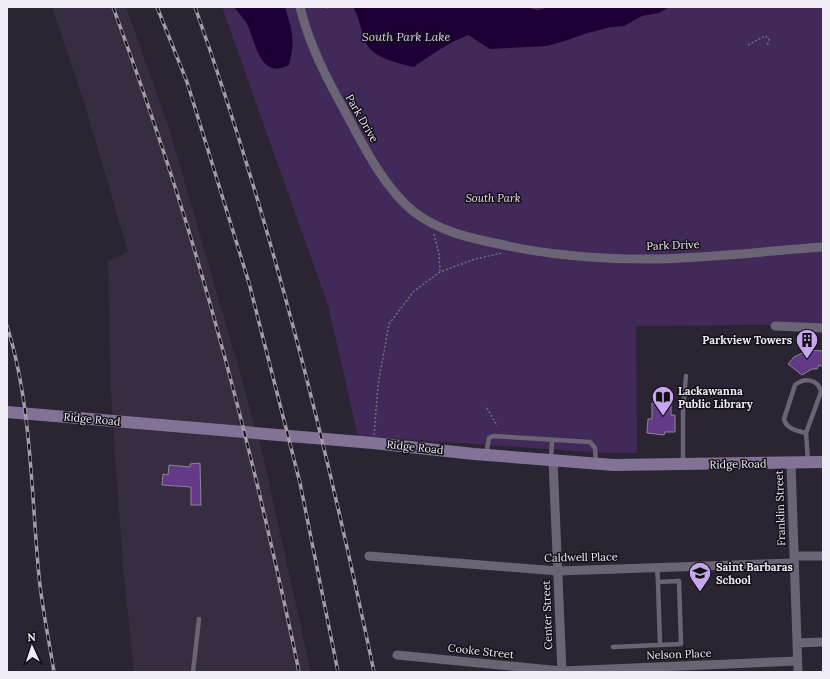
<svg xmlns="http://www.w3.org/2000/svg" width="830" height="679" font-family="Lora,serif">
	<style>
		.built { fill: #362d41 }
		.green { fill: #412a59 }
		.water { fill: #1e0036 }
		.building { fill: #623a88; stroke: #8d8696 }
		.lines { fill: none; stroke-linecap: round; stroke-linejoin: round }
		.path { stroke: #746f7b; stroke-width: 1.5; stroke-dasharray: 2 2; stroke-linecap: butt }
		.lane { stroke: #6b6474; stroke-width: 4.5 }
		.street { stroke: #6b6474; stroke-width: 9 }
		.secondary { stroke: #827295; stroke-width: 12 }
		.rail-casing { stroke: #a19ca8; stroke-width: 3.5 }
		.rail { stroke: #121016; stroke-width: 2; stroke-dasharray: 6; stroke-linecap: butt }
		.labels { text-anchor: middle; dominant-baseline: central; stroke-width: 3; stroke-linejoin: round; paint-order: stroke }
		.street-label { font-size: 11px; fill: #f0ecf6; stroke: #121016 }
		.park-label { font-size: 11px; font-style: italic; fill: #e7ddf4; stroke: #121016 }
		.poi-label { font-size: 11px; font-weight: bold; fill: #f0ecf6; stroke: #121016; text-anchor: start }
		.water-label { font-size: 12px; font-style: italic; fill: #dcc8f4; stroke: #121016 }
	</style>
	<rect width="100%" height="100%" fill="#2b2533"/>
	<path class="built" d="M52,7H126L169,128L244,387L263,456L311,672H134L123,566L111,395L108,261L128,252L85,105Z"/>
	<path class="green" d="M222,7H823V324L636,326L637,453H605L358,436L328,305Z"/>
	<path class="water" d="M234,7H285C292,32 296,38 289,65C259,81 256,41 246,22C242,17 238,12 234,7Z
		M353,7H526L537,10L551,7H669L659,13L642,16L624,26L611,27L584,34L565,41L547,46L490,49L468,35C448,43 432,54 414,67C401,64 374,58 367,45C361,33 360,19 353,7Z"/>
	<path class="building" d="M809,350L823,351V367L819,365L817,369H812L802,375L788,364L794,357Z
		M652,403H671V415H675V432H665L664,435L647,433L648,419H652Z
		M200,463L201,505H191V487L162,485L163,474L168,475L169,465L190,467V464Z"/>
	<g class="lines">
		<path class="path" d="M326,7L328,9
			M748,45L765,36L769,39L767,46
			M434,234L439,254L440,272
			M487,408L497,426
			M374,435L378,385L389,324L414,291L440,272L472,260L502,253"/>
		<path class="lane" d="M806,433C798,431 786,429 784,419L795,385C804,378 818,378 821,392L806,433L808,461
			M486,455L489,438L493,436L590,442L595,448L596,462
			M551,460L552,440
			M683,463V409L686,376
			M657,567L658,582
			M613,647L681,644L679,581L658,582L660,645
			M193,672L199,619"/>
		<path class="street" d="M300,7C309,45 328,81 347,115C364,147 385,189 414,212C439,231 469,238 499,244C547,255 597,259 646,259C705,259 764,251 823,247
			M775,326L823,328
			M553,460L562,672
			M791,463L798,672
			M369,556L558,571L794,563
			M794,556H823
			M797,643L823,642
			M397,655L562,671L797,661"/>
		<path class="secondary" d="M7,412L373,443L474,454L614,465L823,462"/>
		<g class="rail-casing">
			<path id="rail" d="M113,7C128,48 143,90 157,132C197,250 230,371 259,492C273,552 287,612 299,672
				M157,7L187,82L249,283L300,483L338,672
				M195,7C272,224 327,447 374,672
				M7,326C32,405 31,494 39,576C42,608 49,640 54,672"/>
		</g>
		<use href="#rail" class="rail"/>
	</g>
	<defs>
		<g id="building-pin" transform="scale(1.15)"><path d="M0 17L-7.5 6A9.5 9.5 0 1 1 7.5 6Z" fill="#c7a6ef" stroke="#121016"/><path d="M-4-6H4V6H1V3H-1V6H-4ZM-2.5-4.3h1.7v1.8h-1.7ZM.8-4.3h1.7v1.8H.8ZM-2.5-1h1.7V.8h-1.7ZM.8-1h1.7V.8H.8Z" fill="#111"/></g>
		<g id="library-pin" transform="scale(1.15)"><path d="M0 17L-7.5 6A9.5 9.5 0 1 1 7.5 6Z" fill="#c7a6ef" stroke="#121016"/><path d="M-6-4Q-3-5.5-.7-3.5V5Q-3 3-6 4ZM6-4Q3-5.5 .7-3.5V5Q3 3 6 4Z" fill="#111"/></g>
		<g id="school-pin" transform="scale(1.15)"><path d="M0 17L-7.5 6A9.5 9.5 0 1 1 7.5 6Z" fill="#c7a6ef" stroke="#121016"/><path d="M0-5L7-2L0 1L-7-2ZM-4 1L0 2.5L4 1V4Q0 6-4 4Z" fill="#111"/></g>
	</defs>
	<g fill-rule="evenodd">
		<use href="#building-pin" x="807" y="340"/>
		<use href="#library-pin" x="663" y="397"/>
		<use href="#school-pin" x="700" y="573"/>
	</g>
	<g class="labels">
		<g class="street-label">
			<text transform="translate(362 118) rotate(60)">Park Drive</text>
			<text transform="translate(673 245) rotate(-2)">Park Drive</text>
			<text transform="translate(92 419) rotate(5)">Ridge Road</text>
			<text transform="translate(415 447) rotate(6)">Ridge Road</text>
			<text transform="translate(738 464) rotate(-1)">Ridge Road</text>
			<text transform="translate(780 508) rotate(-92)">Franklin Street</text>
			<text transform="translate(581 557) rotate(-1)">Caldwell Place</text>
			<text transform="translate(547 615) rotate(-92)">Center Street</text>
			<text transform="translate(481 651) rotate(6)">Cooke Street</text>
			<text transform="translate(679 654) rotate(-2)">Nelson Place</text>
		</g>
		<g class="park-label">
			<text x="493" y="198">South Park</text>
		</g>
		<g class="poi-label">
			<text x="792" y="340" text-anchor="end">Parkview Towers</text>
			<text x="678" y="391">Lackawanna<tspan x="678" dy="13">Public Library</tspan></text>
			<text x="716" y="567">Saint Barbaras<tspan x="716" dy="13">School</tspan></text>
		</g>
		<g class="water-label">
			<text x="406" y="36">South Park Lake</text>
		</g>
	</g>
	<rect width="830" height="679" fill="none" stroke="#f0ecf6" stroke-width="16"/>
	<g transform="translate(32 647) rotate(357)" stroke="#121016" stroke-width="3" paint-order="stroke">
	<path d="M0-3L7 15L0 10L-7 15Z" fill="#f0ecf6"/>
	<text y="-6" font-size="11" font-weight="bold" text-anchor="middle" fill="#f0ecf6">N</text>
	</g>
</svg>
